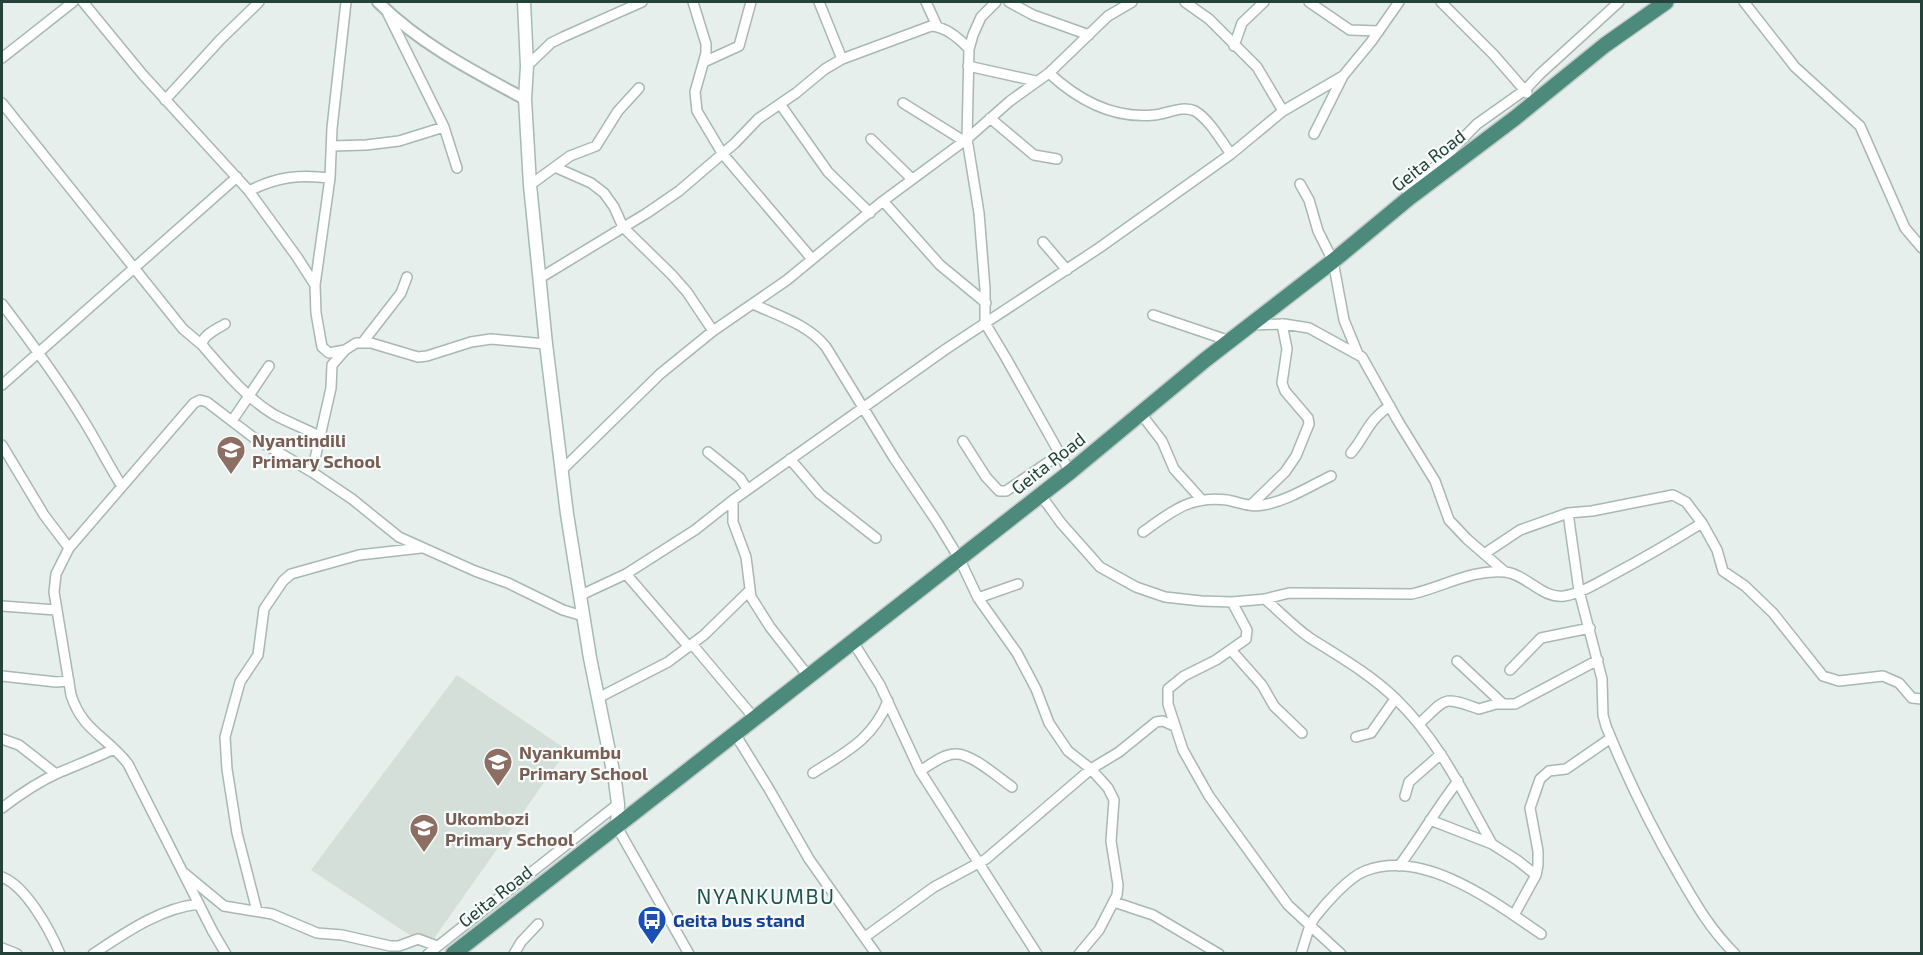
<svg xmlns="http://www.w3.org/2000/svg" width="1923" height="955" font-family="'Exo 2',sans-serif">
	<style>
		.built { fill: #d4dfda }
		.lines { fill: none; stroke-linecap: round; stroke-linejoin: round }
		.minor-casing { stroke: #a8b8b2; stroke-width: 12 }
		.tertiary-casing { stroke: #a8b8b2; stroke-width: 14 }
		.secondary-casing { stroke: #a4bbb3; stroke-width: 15 }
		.trunk-casing { stroke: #c2cac8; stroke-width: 18 }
		.minor { stroke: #fff; stroke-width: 9 }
		.tertiary { stroke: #fff; stroke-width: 10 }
		.secondary { stroke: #fff; stroke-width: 12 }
		.trunk { stroke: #4c8a7c; stroke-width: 15 }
		.labels { text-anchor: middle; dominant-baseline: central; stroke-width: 4.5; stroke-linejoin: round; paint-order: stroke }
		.street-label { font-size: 18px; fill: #24423a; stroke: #f7fbf9 }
		.education-label { font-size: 18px; font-weight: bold; fill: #785e54; stroke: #f7fbf9; text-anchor: start }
		.transit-label { font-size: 18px; font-weight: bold; fill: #164399; stroke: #f7fbf9; text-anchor: start }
		.quarter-label { font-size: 21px; letter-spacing: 1.5px; fill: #1f5548; stroke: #f7fbf9 }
	</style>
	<rect width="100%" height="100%" fill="#e6efeb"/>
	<path class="built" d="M457,675L567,750L428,947L311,870Z"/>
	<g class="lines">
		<g class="minor-casing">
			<path id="minor" d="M83,2L143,75L249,191L297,257L315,285
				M693,2L706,44V53L695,92L697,111L722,153L812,259
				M819,2L842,59
				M926,2L937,26
				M996,2L981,17L973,35L969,49L967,139L979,213L985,289V323L1006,358L1070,472
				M1009,2L1033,15L1089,35
				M1185,2L1209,19L1257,67L1283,111
				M1309,2L1350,30L1379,31
				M1441,2L1494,55L1527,93
				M1744,2L1795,67L1860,126L1905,228L1922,248
				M388,14L444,127L457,168
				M1234,46L1242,23L1264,2
				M2,58L73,2
				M704,62L739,46L751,2
				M527,66L551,43L563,37L642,2
				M968,66L1036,81
				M1049,73C1078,100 1113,119 1154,115C1167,114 1182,105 1195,111C1210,120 1221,141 1231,154
				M165,100L220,40L259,2
				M2,103L183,329L202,345
				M903,103L964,141
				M780,104L828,172L870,213
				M990,118L1034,155L1057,159
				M1314,134L1343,76L1371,42L1399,2
				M871,139L912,179
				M332,146L366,145L399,141L444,127
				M557,168L591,183L604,193L614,207L623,227L672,275L687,292L713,331
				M1300,184L1309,200L1318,231L1333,261L1344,320L1358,354
				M530,185L570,156L596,146L618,111L639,88
				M249,191C276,177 300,174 330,178
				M1409,197L1407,191L1435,167L1477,124L1525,90L1540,74L1619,2
				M883,201L940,265L986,303
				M1043,242L1067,270
				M540,278L647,213L679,191L735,143L758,119L796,93L825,69L842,59L931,26C946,27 959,38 969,49
				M2,304C31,342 59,380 84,421C97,442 108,464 121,485
				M753,304C779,316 809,325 826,347L894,458L937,522L959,558L978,598L1017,653L1036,689L1049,723L1068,751L1091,769L1108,788L1114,800L1111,841L1118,885L1117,895L1099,930L1079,954
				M1153,315L1230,341
				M225,324C217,329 202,335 202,345C223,369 245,397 273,414C287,422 304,428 319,436
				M1251,325L1284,324L1309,328L1362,357L1398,421L1435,481L1449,520L1467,539L1505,572
				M363,342L401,293L407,277
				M345,350L329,353L322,347L316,313L315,285L330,178L332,128L346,2
				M2,385L237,177
				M1141,414L1162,441L1174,469L1201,499
				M232,421L269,366
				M963,441L986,477L999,491H1006L1060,454
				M2,445L44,515L69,548
				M708,452L740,478L747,489
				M1351,453C1367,434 1367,421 1390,406
				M790,459L820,494L876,538
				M562,470L660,374L713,331L787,280L883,201L967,139L1010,101L1049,73L1108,16L1132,2
				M312,472L331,388L332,365L345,350L356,343H371L418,357L427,356L471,342L491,339L546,344
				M1040,494L1061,523L1100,567L1136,587L1165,597L1201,601L1232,602L1265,599L1289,593L1412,594C1443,587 1472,569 1505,572C1526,574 1542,599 1564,596C1582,593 1599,582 1614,574C1644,558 1673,541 1702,523
				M733,500V522L746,557L751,597L770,627L809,677
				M1251,505L1285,472L1296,456L1309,424L1308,418L1285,391L1282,383L1287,349L1282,324
				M1568,513L1579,591L1602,679L1603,715L1606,726C1627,778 1651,827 1679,875C1697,906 1710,929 1735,954
				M1143,532C1171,512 1190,495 1227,500C1238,502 1252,508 1263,505C1287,501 1310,486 1331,476
				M1484,554L1520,530L1568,513L1592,511L1673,495L1686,502L1702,523L1717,550L1723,571L1745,586L1773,613L1823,676L1839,681L1883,676L1899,683L1912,698L1922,699
				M626,574L689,647
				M581,595L626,574L695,530L733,500L946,349L1099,248L1231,154L1283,111L1343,76
				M978,598L1018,584
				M1265,599C1280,612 1294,627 1310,638C1340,657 1370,674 1396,699C1439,741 1463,792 1492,844
				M1232,602L1247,630L1246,639L1216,660L1184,676L1168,689V704L1183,750L1209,796L1288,905L1341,954
				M2,606L56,610
				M853,642L880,685L920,771L1037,954
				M692,644L755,719
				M1231,650L1262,685L1274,706L1302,733
				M1457,661L1503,704
				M1510,670L1541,638L1590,628
				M2,676L56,682L69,681
				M598,698L668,662L704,635L749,591
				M1419,724C1448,697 1442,696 1479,709L1496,704H1515L1598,660
				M735,734L769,789L809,859L876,954
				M1356,737L1371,733L1395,699
				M2,739L19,745L56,774
				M920,771C930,765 943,754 955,754C970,752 999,778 1012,787
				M813,773C846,752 873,739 888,701
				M1405,796L1409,782L1441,754
				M2,808C19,795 38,782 58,773C77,765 95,758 114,749
				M1430,820L1492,844L1517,860L1536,875
				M617,827L689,954
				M1399,866C1420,838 1437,808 1458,781
				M184,873L224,906L272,914L317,933L342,935L390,946H399L418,939L437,946
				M2,877C26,886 50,930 60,954
				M1114,902L1153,915L1219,954
				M257,911L237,833L227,769L225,737L240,682L258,655L264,609L283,581L291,574L359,555L421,548
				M1514,915L1536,875L1538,865V851L1530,808L1540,779L1549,771L1566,769L1611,738
				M865,937L934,887L986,859L1091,769L1119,752L1156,722L1163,721L1174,726
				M2,948L17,954
				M93,954C125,933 160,908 199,904
				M226,954L213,932L128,764C107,736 83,732 71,695L54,592L56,574L69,548L194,403L200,400L207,402L254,438L312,472L352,499L399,537L475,571L508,583L563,610L583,616
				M428,954L618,804
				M514,954L521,942L538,924
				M1301,954L1310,925L1315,917C1326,903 1349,877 1365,871C1424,848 1496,903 1541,934"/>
		</g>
		<g class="tertiary-casing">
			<path id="tertiary" d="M378,2C420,44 473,71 525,99"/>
		</g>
		<g class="secondary-casing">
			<path id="secondary" d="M524,2L527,66L525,99L530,185L546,344L567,514L590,658L615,781L618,804L617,827"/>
		</g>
		<g class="trunk-casing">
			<path id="trunk" d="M453,954L1070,472L1205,360L1333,261L1409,198L1515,118L1605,45L1666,2"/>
		</g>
		<use href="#minor" class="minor"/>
		<use href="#tertiary" class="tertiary"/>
		<use href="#secondary" class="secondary"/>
		<use href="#trunk" class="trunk"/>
	</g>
	<defs>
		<g id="school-pin" transform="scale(1.5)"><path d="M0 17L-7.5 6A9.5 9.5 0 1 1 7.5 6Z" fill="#8d6e63" stroke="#f7fbf9"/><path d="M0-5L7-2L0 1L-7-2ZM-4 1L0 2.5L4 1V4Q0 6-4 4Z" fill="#fff"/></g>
		<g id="bus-pin" transform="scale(1.5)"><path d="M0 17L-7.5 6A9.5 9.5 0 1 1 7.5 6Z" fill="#1a4fb4" stroke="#f7fbf9"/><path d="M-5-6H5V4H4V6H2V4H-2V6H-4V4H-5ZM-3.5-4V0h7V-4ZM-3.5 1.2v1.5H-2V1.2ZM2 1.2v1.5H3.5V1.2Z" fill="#fff"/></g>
	</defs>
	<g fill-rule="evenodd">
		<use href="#school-pin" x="231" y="450"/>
		<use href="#school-pin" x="498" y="762"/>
		<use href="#school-pin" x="424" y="828"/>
		<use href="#bus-pin" x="652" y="920"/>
	</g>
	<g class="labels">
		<g class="street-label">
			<text transform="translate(1428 160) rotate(-38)">Geita Road</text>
			<text transform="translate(1048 463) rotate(-38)">Geita Road</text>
			<text transform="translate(495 896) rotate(-38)">Geita Road</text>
		</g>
		<g class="education-label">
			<text x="252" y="440">Nyantindili<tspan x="252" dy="21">Primary School</tspan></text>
			<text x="519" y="752">Nyankumbu<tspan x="519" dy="21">Primary School</tspan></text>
			<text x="445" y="818">Ukombozi<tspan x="445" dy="21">Primary School</tspan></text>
		</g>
		<g class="transit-label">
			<text x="673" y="920">Geita bus stand</text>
		</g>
		<g class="quarter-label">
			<text x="766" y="895">NYANKUMBU</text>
		</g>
	</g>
	<rect width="1923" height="955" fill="none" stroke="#24423a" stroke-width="6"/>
</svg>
